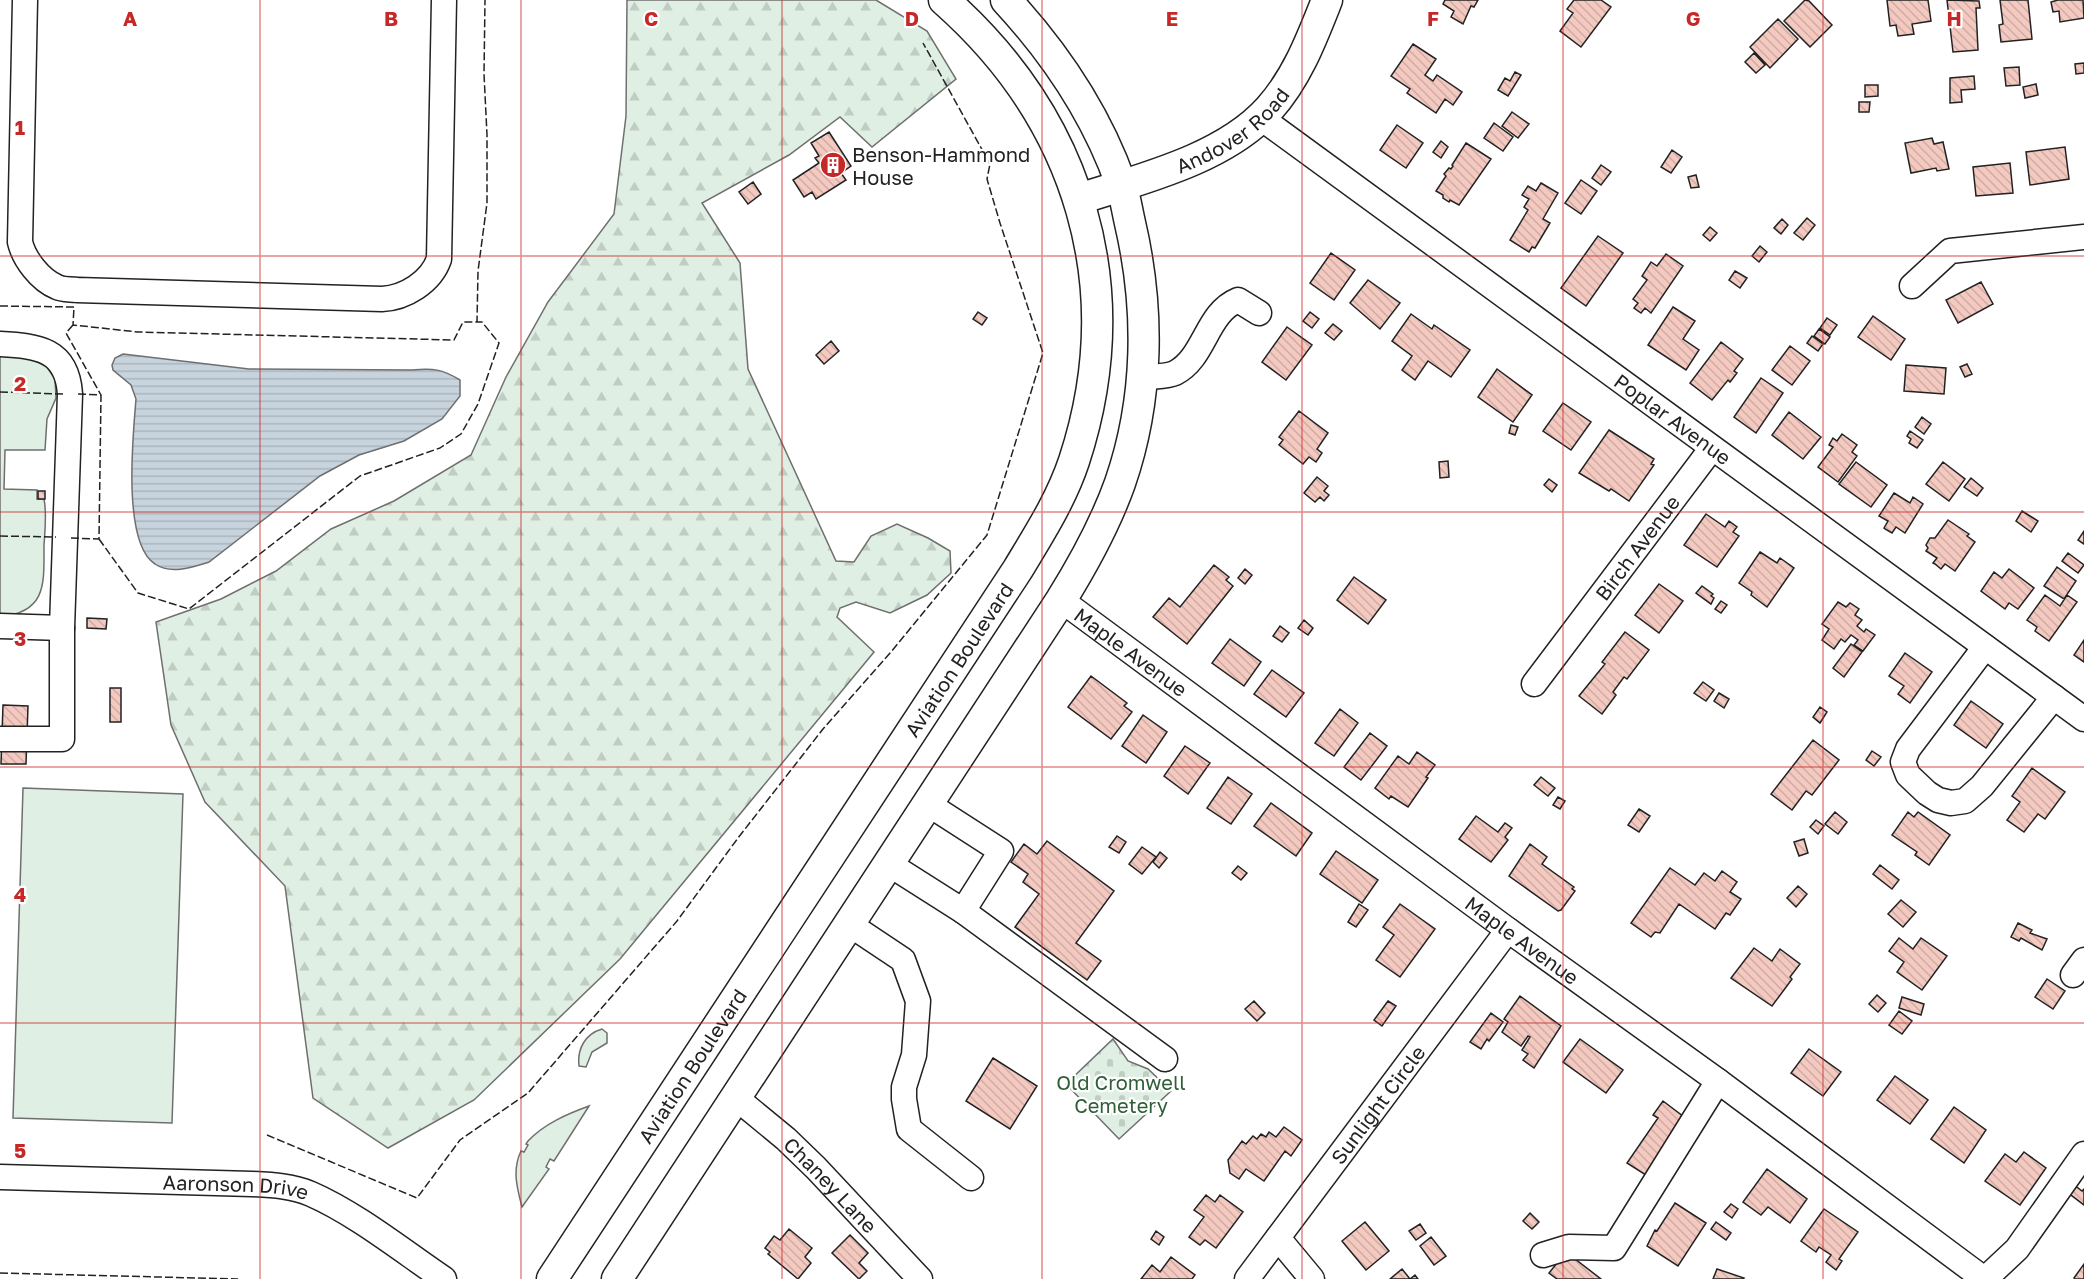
<svg xmlns="http://www.w3.org/2000/svg" width="2084" height="1279" font-family="'Golos Text',sans-serif">
	<style>
		.green { fill: #e0efe3; stroke: #6f6f6f; stroke-width: 1.5 }
		.forest { fill: url(#forest-firs); stroke: #6f6f6f; stroke-width: 1.5 }
		.cemetery { fill: url(#cemetery-stones); stroke: #6f6f6f; stroke-width: 1.5 }
		.water { fill: url(#water-rules); stroke: #6f6f6f; stroke-width: 1.5 }
		.building { fill: url(#building-back-hatch); stroke: #222; stroke-width: 1.5 }
		.lines { fill: none; stroke-linecap: round; stroke-linejoin: round }
		.minor-casing { stroke: #222; stroke-width: 27 }
		.major-casing { stroke: #222; stroke-width: 33 }
		.minor { stroke: #fff; stroke-width: 24 }
		.major { stroke: #fff; stroke-width: 30 }
		.fence { stroke: #222; stroke-width: 1.5; stroke-dasharray: 8 3; stroke-linecap: butt }
		.grid { fill: none; stroke: #c62828; stroke-width: 1.5; stroke-opacity: 0.55 }
		.labels { text-anchor: middle; dominant-baseline: central; stroke-width: 4.5; stroke-linejoin: round; paint-order: stroke }
		.street-label { font-size: 20px; fill: #222; stroke: #fff }
		.poi-label { font-size: 20px; fill: #222; stroke: #fff; text-anchor: start }
		.park-label { font-size: 20px; fill: #2f5e38; stroke: #fff }
		.grid-label { font-size: 20px; text-anchor: middle; font-weight: bold; fill: #c62828; stroke: #fff; stroke-width: 4.5; stroke-linejoin: round; paint-order: stroke }
	</style>
	<defs>
		<pattern id="forest-firs" width="22" height="20" patternUnits="userSpaceOnUse" patternTransform="scale(1.5)"><rect width="22" height="20" fill="#e0efe3"/><path d="M5 1l3.5 6h-7zM16 11l3.5 6h-7z" fill="#c0cdc2"/></pattern>
		<pattern id="cemetery-stones" width="16" height="16" patternUnits="userSpaceOnUse" patternTransform="scale(1.5)"><rect width="16" height="16" fill="#e0efe3"/><path d="M2 7V4a2 2 0 0 1 4 0v3zM10 15v-3a2 2 0 0 1 4 0v3z" fill="#c0cdc2"/></pattern>
		<pattern id="water-rules" width="6" height="5" patternUnits="userSpaceOnUse" patternTransform="scale(1.5)"><rect width="6" height="5" fill="#c7d3dd"/><path d="M0 2.5h6" fill="none" stroke="#abb5bd"/></pattern>
		<pattern id="building-back-hatch" width="6" height="6" patternUnits="userSpaceOnUse" patternTransform="scale(1.5)"><rect width="6" height="6" fill="#f3c9c0"/><path d="M-1 5l2 2M0 0l6 6M5-1l2 2" fill="none" stroke="#d0aca5"/></pattern>
	</defs>
	<rect width="100%" height="100%" fill="#fff"/>
	<path class="green" d="M0,355L32,359L47,367L55,379L56,398L47,419L45,450H5L4,489L37,490V499H44C47,513 45,530 44,545C44,584 47,612 0,617Z
		M23,788L183,794L172,1123L13,1118Z
		M602,1029L607,1033V1043L592,1052L586,1067L579,1066C577,1049 585,1034 602,1029Z
		M589,1106L554,1161L550,1159L546,1167L549,1169L522,1207C517,1188 512,1170 521,1151L524,1152L528,1145L526,1144L528,1141C544,1124 567,1114 589,1106Z"/>
	<path class="forest" d="M627,0H876L927,31L956,79L872,147L840,117L789,155L702,203L740,263L748,369L836,561L854,562L871,536L897,524L928,538L950,551L951,573L927,595L890,613L856,602L840,608L837,617L874,652L620,959L474,1100L388,1148L313,1098L285,886L205,802L171,725L156,622L221,599L276,571L331,529L394,501L471,455L506,377L548,302L614,214L626,116Z"/>
	<path class="cemetery" d="M1113,1039L1128,1061L1148,1069L1171,1091L1119,1139L1066,1084Z"/>
	<path class="water" d="M123,354L249,369L412,370C433,368 442,369 460,380V396L442,419L404,441L359,455L320,476L209,562C193,567 171,575 155,564C122,543 133,435 136,399L131,385L113,370L112,365L115,358Z"/>
	<path class="building" d="M1445,0H1478L1474,7L1471,6L1463,24L1451,17L1454,11L1443,4Z
		M1574,0H1601L1611,7L1581,47L1560,31L1573,13L1567,9Z
		M1805,0L1809,1L1832,25L1810,47L1784,21Z
		M1887,0H1928L1931,21L1912,24L1914,34L1898,36L1896,25L1890,26Z
		M1947,0L1979,1L1980,8H1976L1978,50L1953,52Z
		M2000,0H2028L2032,39L2001,42L1999,25L2003,24Z
		M2058,0H2083L2084,18L2060,22L2059,11L2053,12L2051,2Z
		M1778,19L1798,39L1770,68L1750,47Z
		M1413,44L1436,59L1425,75L1433,81L1437,75L1462,92L1453,105L1445,99L1436,113L1407,93L1410,89L1391,76Z
		M1754,53L1765,65L1756,73L1745,62Z
		M2084,63V73L2076,74L2075,64Z
		M2019,67L2020,85L2006,86L2004,68Z
		M1515,72L1521,75L1508,96L1498,90L1505,78L1510,81Z
		M1974,76L1975,89L1961,90L1962,102L1950,103V78Z
		M2036,84L2038,95L2025,98L2023,87Z
		M1865,85H1878V96L1865,97Z
		M1859,102H1870L1869,112H1859Z
		M1512,112L1529,124L1518,138L1502,126Z
		M1494,123L1513,137L1503,151L1484,138Z
		M1397,125L1423,143L1406,168L1380,150Z
		M829,132L851,166L841,173L846,180L816,199L812,192L804,197L793,180L819,163L815,158L819,156L811,143Z
		M1932,138L1934,144L1943,142L1949,169L1937,171L1936,168L1911,173L1905,143Z
		M1441,141L1448,147L1441,158L1433,152Z
		M1466,143L1491,159L1459,205L1450,200L1449,202L1443,198V195L1436,191L1446,176L1444,174L1449,168L1451,169L1453,166L1452,165Z
		M2065,147L2069,179L2030,185L2026,152Z
		M1672,150L1682,157L1671,173L1661,167Z
		M2010,163L2013,193L1976,196L1973,167Z
		M1601,165L1611,172L1601,185L1592,178Z
		M1696,175L1699,187L1691,188L1688,177Z
		M1581,180L1597,191L1581,214L1565,203Z
		M753,182L761,194L748,204L739,192Z
		M1541,183L1558,193L1543,219L1550,223L1535,248L1532,247L1529,252L1510,240L1528,210L1524,207L1529,199L1522,195L1528,186L1536,191Z
		M1807,218L1815,225L1803,240L1794,233Z
		M1782,219L1788,225L1781,234L1774,228Z
		M1710,227L1717,233L1710,241L1703,235Z
		M1598,236L1623,253L1586,306L1561,288Z
		M1760,246L1767,252L1759,262L1752,256Z
		M1331,253L1355,270L1334,300L1310,283Z
		M1666,254L1683,266L1651,313L1645,308L1641,313L1634,308L1638,303L1633,299L1647,280L1642,276L1651,262L1657,266Z
		M1735,271L1747,278L1740,288L1729,280Z
		M1368,280L1400,303L1380,329L1350,303Z
		M1981,282L1993,304L1958,323L1946,300Z
		M1673,307L1695,321L1683,339L1699,350L1686,370L1648,345Z
		M978,312L987,318L982,325L973,319Z
		M1310,312L1319,319L1312,328L1303,321Z
		M1411,314L1432,329L1434,325L1470,350L1451,377L1428,361L1415,380L1402,370L1412,356L1392,341Z
		M1873,316L1905,339L1891,360L1858,337Z
		M1827,318L1837,325L1830,335L1820,328Z
		M1333,324L1342,331L1334,340L1325,333Z
		M1287,327L1312,345L1286,380L1262,362Z
		M1819,329L1830,337L1825,344L1814,336Z
		M1812,336L1823,344L1818,351L1807,343Z
		M831,341L839,351L824,364L816,355Z
		M1721,342L1743,359L1734,371L1737,373L1730,382L1728,380L1712,400L1690,383Z
		M1790,346L1810,361L1792,385L1772,370Z
		M1967,364L1972,374L1965,377L1960,367Z
		M1906,365L1946,368L1944,394L1904,391Z
		M1497,369L1532,395L1513,422L1478,397Z
		M1761,378L1783,393L1756,433L1734,417Z
		M1563,403L1591,422L1571,450L1543,431Z
		M1299,411L1328,433L1317,449L1322,453L1316,462L1309,457L1303,464L1279,445L1283,440L1279,437Z
		M1789,412L1821,437L1803,459L1772,435Z
		M1922,417L1931,424L1924,434L1915,427Z
		M1511,425L1518,427L1515,435L1509,433Z
		M1609,430L1654,459L1651,464L1654,465L1629,501L1611,489L1609,491L1579,473Z
		M1910,431L1923,440L1917,448L1909,443L1911,439L1907,436Z
		M1842,434L1857,445L1852,452L1857,456L1838,482L1818,467L1833,447L1829,445L1833,438L1837,441Z
		M1448,461L1449,477L1440,478L1439,462Z
		M1856,462L1887,485L1871,507L1839,484Z
		M1943,462L1965,479L1949,501L1926,484Z
		M1317,477L1328,486L1324,491L1329,495L1324,501L1320,497L1315,502L1304,493Z
		M1971,478L1983,488L1977,496L1964,487Z
		M1549,479L1557,485L1552,492L1544,485Z
		M38,491H45V499H38Z
		M1894,493L1910,503L1913,497L1923,504L1905,533L1896,527L1892,533L1885,529L1884,528L1888,521L1879,516Z
		M2022,511L2038,521L2031,532L2016,521Z
		M1706,514L1725,527L1729,521L1737,527L1733,532L1739,536L1717,567L1684,545Z
		M1948,520L1969,534L1967,536L1975,542L1955,571L1945,564L1941,569L1935,564L1933,563L1937,558L1926,551L1928,548L1926,545L1930,538H1935Z
		M2084,531V544L2078,540Z
		M1760,552L1777,563L1780,558L1794,568L1767,607L1751,595L1752,592L1739,583Z
		M2068,553L2084,565L2078,573L2062,561Z
		M1214,565L1229,577L1226,580L1233,586L1187,644L1153,617L1169,598L1180,607Z
		M2057,567L2076,581L2064,599L2044,586Z
		M1245,569L1252,575L1245,584L1238,578Z
		M2009,569L2034,588L2018,609L2009,603L2005,609L1981,591L1994,572L2002,578Z
		M1354,577L1386,600L1368,624L1337,600Z
		M1659,584L1683,601L1659,633L1635,615Z
		M1702,586L1713,594L1711,596L1714,598L1711,604L1696,593Z
		M2045,595L2060,606L2067,595L2077,602L2049,641L2035,631L2037,627L2027,620Z
		M1721,601L1727,605L1721,613L1715,609Z
		M1838,602L1846,607L1850,603L1859,609L1855,615L1862,620L1857,626L1864,632L1866,629L1875,635L1863,651L1854,645L1858,640L1851,635L1845,642L1841,639L1834,649L1822,640L1829,629L1822,624Z
		M87,618L107,619L106,629L87,628Z
		M1304,620L1313,628L1308,635L1298,628Z
		M1280,626L1289,633L1282,642L1273,636Z
		M1625,632L1649,650L1627,679L1624,677L1613,692L1616,695L1602,714L1579,696L1605,664L1602,662Z
		M1230,639L1261,662L1244,686L1212,663Z
		M2084,640V662L2074,655Z
		M1851,644L1862,652L1844,677L1833,668Z
		M1905,653L1932,672L1910,703L1898,694L1904,686L1889,676Z
		M1272,670L1304,693L1286,717L1254,694Z
		M1091,676L1127,703L1124,706L1132,712L1111,739L1068,707Z
		M1703,682L1714,690L1706,701L1694,693Z
		M110,688H121V722H110Z
		M1719,693L1729,699L1724,708L1714,701Z
		M1971,701L2003,724L1986,748L1954,725Z
		M3,705L28,706L26,764H1Z
		M1820,707L1827,712L1820,723L1813,717Z
		M1340,709L1358,723L1334,756L1315,743Z
		M1143,715L1167,732L1146,763L1122,746Z
		M1370,733L1387,746L1361,780L1344,767Z
		M1813,740L1839,760L1812,795L1806,791L1792,810L1771,794Z
		M1185,746L1210,763L1188,794L1164,776Z
		M1872,751L1881,757L1874,766L1866,760Z
		M1417,752L1435,765L1426,777L1428,778L1408,807L1391,796L1389,799L1375,788L1398,756L1409,764Z
		M2032,768L2065,792L2045,819L2038,814L2024,832L2007,820L2020,802L2012,796Z
		M1228,777L1252,794L1231,824L1207,808Z
		M1541,777L1555,788L1548,796L1534,785Z
		M1558,797L1565,801L1560,809L1553,805Z
		M1271,803L1312,833L1296,856L1254,826Z
		M1639,809L1650,816L1639,832L1628,825Z
		M1835,812L1847,822L1838,834L1825,824Z
		M1908,812L1914,817L1918,812L1950,835L1929,865L1915,855L1917,852L1892,835Z
		M1476,816L1498,832L1505,823L1512,828L1505,837L1508,840L1491,862L1459,839Z
		M1816,820L1824,826L1818,834L1810,827Z
		M1117,836L1126,842L1119,853L1109,847Z
		M1804,839L1808,853L1799,856L1794,842Z
		M1047,841L1114,891L1076,943L1101,961L1087,980L1015,927L1039,894L1023,882L1028,874L1011,862L1024,844L1037,854Z
		M1530,844L1547,857L1542,864L1574,887L1572,889L1575,891L1561,910L1558,911L1509,876Z
		M1142,847L1156,857L1142,874L1129,864Z
		M1336,851L1378,880L1362,903L1320,874Z
		M1160,852L1167,858L1159,868L1153,862Z
		M1880,865L1899,880L1892,889L1873,874Z
		M1238,866L1247,873L1241,880L1232,873Z
		M1670,868L1695,885L1704,873L1715,881L1722,871L1737,882L1730,892L1741,899L1730,915L1726,913L1715,929L1679,904L1660,933L1655,932L1651,937L1631,923Z
		M1798,886L1807,894L1796,907L1787,898Z
		M1901,900L1916,912L1903,927L1888,914Z
		M1359,904L1368,910L1356,927L1348,922Z
		M1400,904L1435,929L1400,977L1376,960L1394,935L1383,927Z
		M2018,923L2032,930L2030,933L2047,939L2042,950L2021,938L2019,941L2011,937Z
		M1899,938L1913,949L1921,938L1947,956L1922,990L1897,972L1904,962L1889,951Z
		M1754,948L1772,961L1780,949L1800,964L1790,977L1792,979L1772,1006L1731,978Z
		M2047,979L2065,991L2053,1009L2035,997Z
		M1877,995L1886,1003L1878,1012L1869,1004Z
		M1520,996L1561,1026L1534,1068L1523,1060L1528,1054L1522,1050L1530,1037L1528,1036L1521,1046L1502,1032L1508,1022L1504,1019Z
		M1902,997L1924,1004L1921,1015L1899,1008Z
		M1254,1001L1265,1013L1257,1021L1245,1009Z
		M1388,1001L1396,1006L1382,1026L1374,1020Z
		M1899,1011L1912,1021L1902,1034L1889,1025Z
		M1491,1013L1503,1022L1489,1041L1487,1039L1481,1049L1470,1042Z
		M1580,1039L1623,1070L1606,1093L1563,1062Z
		M1809,1049L1841,1072L1823,1096L1791,1073Z
		M993,1058L1037,1086L1010,1129L966,1101Z
		M1895,1076L1928,1100L1910,1124L1877,1100Z
		M1663,1101L1688,1120L1649,1177L1627,1163L1658,1118L1653,1115Z
		M1954,1107L1986,1130L1964,1163L1931,1139Z
		M1284,1127L1302,1140L1291,1156L1285,1151L1264,1181L1246,1169L1239,1179L1230,1173L1228,1160L1242,1141L1246,1144L1253,1136L1257,1139L1261,1134L1266,1137L1269,1132L1276,1137Z
		M2024,1152L2046,1168L2020,1205L1985,1181L2005,1154L2016,1162Z
		M1767,1169L1807,1199L1790,1223L1768,1207L1761,1215L1743,1202Z
		M2073,1184L2082,1191L2084,1189V1205L2067,1192Z
		M1206,1195L1215,1202L1220,1195L1243,1212L1216,1248L1205,1240L1200,1245L1189,1237L1204,1217L1194,1210Z
		M1675,1203L1706,1223L1678,1266L1647,1246L1655,1230L1657,1231Z
		M1731,1204L1738,1209L1732,1218L1724,1212Z
		M1824,1209L1858,1232L1839,1259L1842,1261L1836,1270L1826,1262L1831,1255L1819,1247L1816,1252L1801,1241Z
		M1530,1213L1539,1222L1532,1229L1523,1221Z
		M1365,1222L1389,1251L1366,1270L1342,1241Z
		M1716,1222L1731,1233L1726,1240L1711,1229Z
		M1420,1224L1426,1233L1416,1240L1409,1231Z
		M789,1229L812,1248L805,1257L811,1263L798,1279L768,1254L770,1252L765,1248L774,1236L780,1240Z
		M1156,1231L1164,1237L1159,1245L1151,1239Z
		M850,1235L868,1253L859,1263L867,1271L859,1279L832,1253Z
		M1431,1237L1446,1256L1434,1265L1420,1246Z
		M1566,1252L1601,1279H1557L1549,1273Z
		M1171,1257L1195,1275L1192,1279H1141L1152,1265L1160,1272Z
		M2084,1264V1279H2075L2074,1278Z
		M1402,1269L1410,1279L1415,1275L1418,1279H1390Z
		M1717,1269L1744,1278L1743,1279H1713Z"/>
	<g class="lines">
		<g class="minor-casing">
			<g id="minor">
				<path d="M25,0L20,242C24,259 40,280 57,287C63,290 70,289 77,290L382,299C405,298 431,282 439,259L444,0"/>
				<path id="s1" d="M1261,118L2084,719"/>
				<path d="M1912,286L1950,251L2084,237"/>
				<path d="M0,344C38,346 67,349 70,394L62,628V739H0"/>
				<path d="M1142,378C1152,376 1166,377 1175,373C1205,358 1206,313 1238,300L1259,313"/>
				<path id="s2" d="M1061,600L1508,930L1718,1081L1984,1279"/>
				<path d="M0,626L62,628"/>
				<path d="M1985,647L1908,749L1903,762L1908,775L1927,793L1938,800L1951,803L1965,801L1982,786L2054,697"/>
				<path id="s3" d="M1534,684L1712,448"/>
				<path d="M889,864L963,911L1001,851L928,804"/>
				<path d="M963,911L1165,1059"/>
				<path d="M849,924L903,960L918,1001L914,1055L904,1087V1099L909,1129L971,1178"/>
				<path d="M2073,975L2084,960"/>
				<path id="s4" d="M735,1097L786,1139L816,1168L920,1279"/>
				<path id="s5" d="M0,1177L252,1184C272,1185 293,1186 311,1194C355,1213 404,1252 444,1279"/>
				<path d="M1278,1238L1312,1279"/>
				<path d="M1543,1255L1569,1247L1614,1248L1718,1081"/>
				<path id="s6" d="M1247,1279L1508,930"/>
				<path d="M1985,1279L2017,1249L2084,1154"/>
			</g>
		</g>
		<g class="major-casing">
			<g id="major">
				<path id="s7" d="M1079,199C1141,179 1224,159 1269,109C1297,78 1312,38 1327,0"/>
				<path id="s8" d="M552,1279L1018,569C1039,534 1061,500 1074,461C1131,287 1080,120 944,0"/>
				<path d="M617,1279L1061,600C1084,563 1105,525 1120,483C1149,399 1150,309 1130,223C1127,210 1125,196 1121,184C1097,116 1055,53 1006,0"/>
			</g>
		</g>
		<use href="#minor" class="minor"/>
		<use href="#major" class="major"/>
		<path class="fence" d="M0,306L74,307L73,325L138,332L454,340L463,322H477L478,271L487,203V135L484,74L485,0
			M73,325L66,333L101,395
			M0,392L63,394
			M0,536L56,537
			M71,538L99,539L101,395L78,394
			M99,539L138,593L189,609L360,476L440,448L461,434L478,404L499,343L482,322H477
			M267,1135L417,1198L460,1140L528,1093L677,921L738,838L823,729L891,652L987,535L1043,353L1000,223L987,179L990,164L923,43
			M0,1273L238,1279"/>
	</g>
	<path class="grid" d="M260,0V1279M521,0V1279M782,0V1279M1042,0V1279M1302,0V1279M1563,0V1279M1823,0V1279M0,256H2084M0,512H2084M0,767H2084M0,1023H2084"/>
	<defs>
		<g id="building-disc" transform="scale(1.35)"><circle r="9.5" fill="#c62828" stroke="#fff"/><path d="M-4-6H4V6H1V3H-1V6H-4ZM-2.5-4.3h1.7v1.8h-1.7ZM.8-4.3h1.7v1.8H.8ZM-2.5-1h1.7V.8h-1.7ZM.8-1h1.7V.8H.8Z" fill="#fff"/></g>
	</defs>
	<g fill-rule="evenodd">
		<use href="#building-disc" x="833" y="165"/>
	</g>
	<g class="labels">
		<g class="street-label">
			<text stroke="none"><textPath href="#s7" startOffset="170">Andover Road</textPath></text>
			<text stroke="none"><textPath href="#s1" startOffset="510">Poplar Avenue</textPath></text>
			<text stroke="none"><textPath href="#s3" startOffset="171">Birch Avenue</textPath></text>
			<text stroke="none"><textPath href="#s2" startOffset="87">Maple Avenue</textPath></text>
			<text stroke="none"><textPath href="#s8" startOffset="741">Aviation Boulevard</textPath></text>
			<text stroke="none"><textPath href="#s2" startOffset="573">Maple Avenue</textPath></text>
			<text stroke="none"><textPath href="#s8" startOffset="255">Aviation Boulevard</textPath></text>
			<text stroke="none"><textPath href="#s6" startOffset="218">Sunlight Circle</textPath></text>
			<text stroke="none"><textPath href="#s4" startOffset="130">Chaney Lane</textPath></text>
			<text stroke="none"><textPath href="#s5" startOffset="236">Aaronson Drive</textPath></text>
		</g>
		<g class="poi-label">
			<text x="852" y="154">Benson-Hammond<tspan x="852" dy="23">House</tspan></text>
		</g>
		<g class="park-label">
			<text x="1121" y="1082">Old Cromwell<tspan x="1121" dy="23">Cemetery</tspan></text>
		</g>
	</g>
	<g class="grid-label">
		<text x="130" y="26">A</text>
		<text x="391" y="26">B</text>
		<text x="651" y="26">C</text>
		<text x="912" y="26">D</text>
		<text x="1172" y="26">E</text>
		<text x="1433" y="26">F</text>
		<text x="1693" y="26">G</text>
		<text x="1954" y="26">H</text>
		<text x="20" y="135">1</text>
		<text x="20" y="391">2</text>
		<text x="20" y="646">3</text>
		<text x="20" y="902">4</text>
		<text x="20" y="1158">5</text>
	</g>
</svg>
